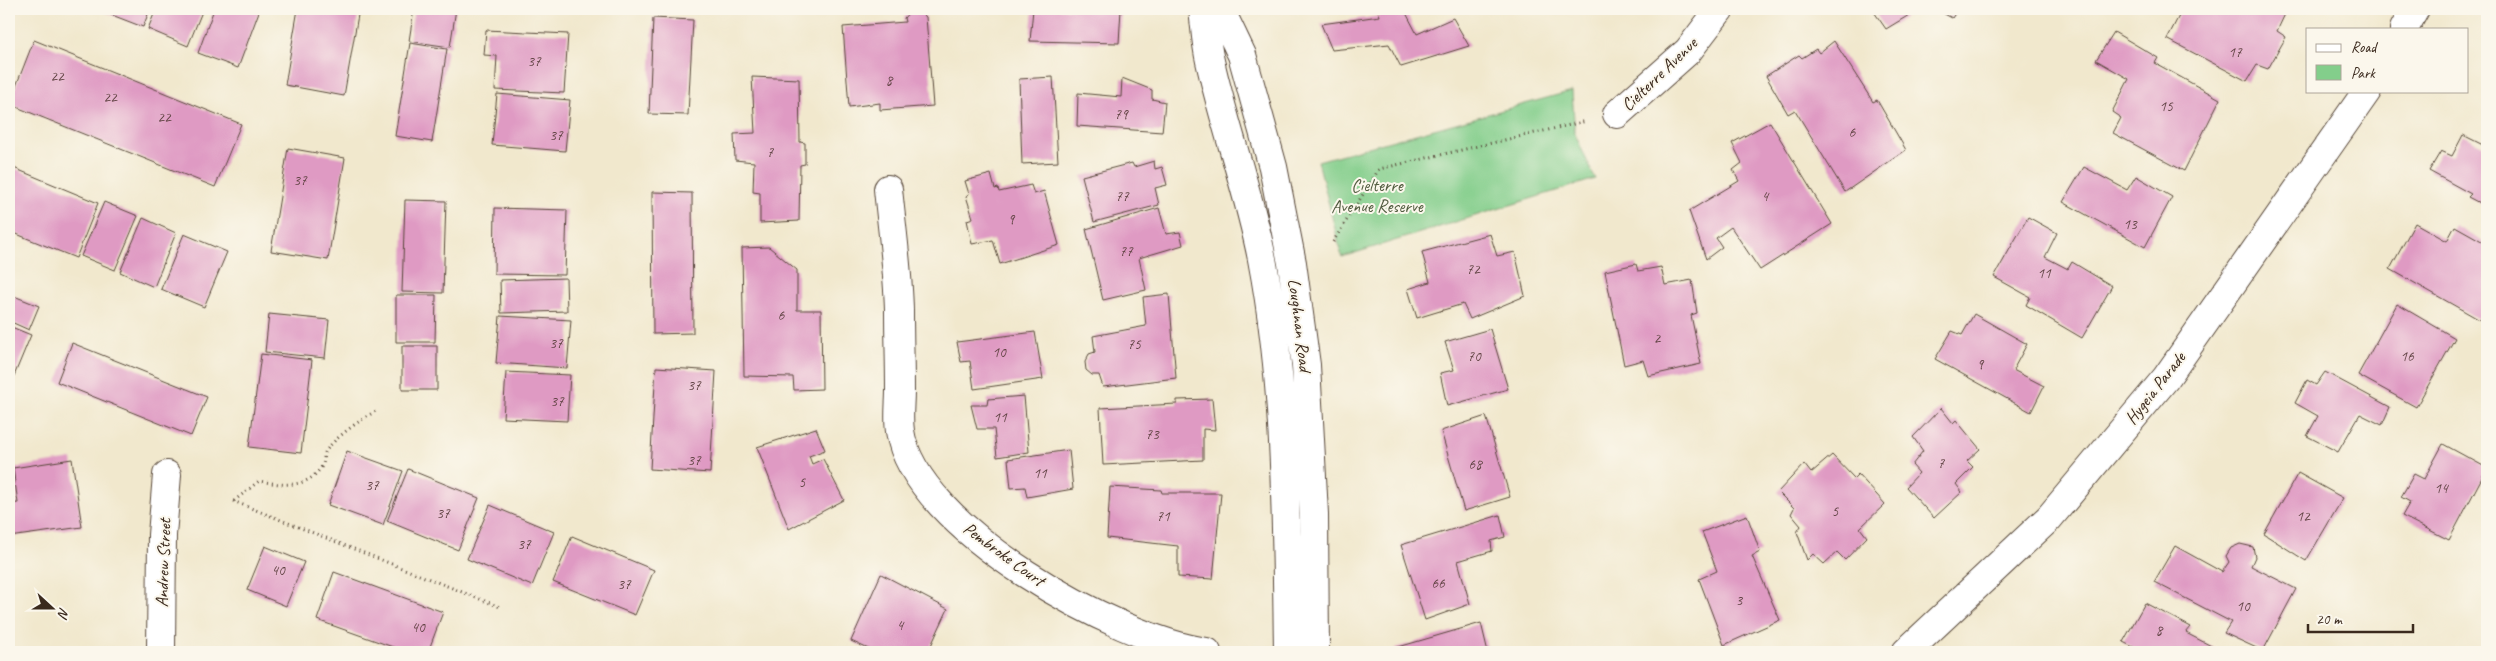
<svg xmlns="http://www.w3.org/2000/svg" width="2496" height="661" font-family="Caveat,sans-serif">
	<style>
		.green { fill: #83ce8b; stroke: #5f7c54 }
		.building { fill: #df9ac3 }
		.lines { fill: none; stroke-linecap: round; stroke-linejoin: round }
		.minor-casing { stroke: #564638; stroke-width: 30 }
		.major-casing { stroke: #564638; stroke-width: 30 }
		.path { stroke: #564638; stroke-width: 3; stroke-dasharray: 1 4; stroke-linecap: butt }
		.minor { stroke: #fff; stroke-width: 28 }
		.major { stroke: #fff; stroke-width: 28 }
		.labels { text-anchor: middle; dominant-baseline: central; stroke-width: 4; stroke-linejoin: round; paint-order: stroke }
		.number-label { font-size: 15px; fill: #644647 }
		.street-label { font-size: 18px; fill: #3b2a1e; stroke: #fbf7ec }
		.park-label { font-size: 18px; fill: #515b3f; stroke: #fbf7ec }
	</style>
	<rect width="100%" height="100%" fill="#fbf7ec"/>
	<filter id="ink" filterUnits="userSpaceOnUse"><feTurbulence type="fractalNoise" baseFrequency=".02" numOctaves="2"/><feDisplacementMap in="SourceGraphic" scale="10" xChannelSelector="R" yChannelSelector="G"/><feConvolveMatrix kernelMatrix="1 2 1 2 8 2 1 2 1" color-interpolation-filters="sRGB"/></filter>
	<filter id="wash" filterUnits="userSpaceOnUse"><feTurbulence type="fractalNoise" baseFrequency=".0096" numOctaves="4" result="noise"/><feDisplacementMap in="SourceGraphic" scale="20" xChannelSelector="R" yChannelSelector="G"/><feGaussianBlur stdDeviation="1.12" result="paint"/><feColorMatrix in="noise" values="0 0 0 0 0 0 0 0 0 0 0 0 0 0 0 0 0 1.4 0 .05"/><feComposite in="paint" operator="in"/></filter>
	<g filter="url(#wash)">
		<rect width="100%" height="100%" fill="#f1e8cd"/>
		<path class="green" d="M1572,91L1575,134L1595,179L1342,257L1318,161Z"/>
		<g id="blocks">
			<path class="building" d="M99,9H150L143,27L99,10Z
				M156,9H203L188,46L148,29Z
				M214,9H260L238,68L198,53Z
				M298,9H359L344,96L285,85Z
				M414,9H456L450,47L409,41Z
				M1033,9H1121L1119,43L1030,41Z
				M1377,9H1404L1417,34L1453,18L1469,46L1401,67L1389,44L1332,50L1321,24L1380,16Z
				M1872,9H1919L1886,29Z
				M1935,9H1958L1952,18Z
				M2166,9H2276L2285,14L2277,31L2286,37L2268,69L2257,65L2247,81L2167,39L2179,16Z
				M911,10H918L926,17L933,106L880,110V103L849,107L843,27L905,22L904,18Z
				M653,18L693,20L688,115L649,114Z
				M486,30L568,34L564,93L495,90L497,56L484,55Z
				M2114,32L2158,58L2155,63L2220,99L2184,171L2113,133L2121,118L2112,112L2129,79L2096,60Z
				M34,40L241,124L215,187L9,104Z
				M1834,41L1873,102L1877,100L1906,150L1845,192L1795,110L1788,114L1766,76L1799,55L1802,58L1816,49L1819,53Z
				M410,43L447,49L432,142L395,136Z
				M752,77L799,79L800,142L805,143V164L800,165L799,221L760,223V193L753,192L754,162L735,160L734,134L755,133Z
				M1053,77L1058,162L1022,164L1019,79Z
				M1122,78L1152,90V99L1165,102L1162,132L1077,126L1078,93L1121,97Z
				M497,94L570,100L565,151L492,145Z
				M1770,122L1832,224L1760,270L1731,227L1716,238L1722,247L1706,259L1689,211L1739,181L1733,170L1742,163L1732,143Z
				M2463,135L2487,147V207L2468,197L2471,194L2429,171L2441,151L2452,156Z
				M288,148L345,158L328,260L271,251Z
				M1154,161L1155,169L1162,167L1167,185L1155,188L1159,205L1094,222L1082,176L1132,163L1134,167Z
				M9,166L98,203L76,258L9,231Z
				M2084,167L2127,190L2136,176L2172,197L2145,247L2063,202Z
				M991,174L995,189L998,188L999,192L1031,185L1034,194L1044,191L1059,245L1000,264L993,240L972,244L967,220L973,218L966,196L969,194L965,181Z
				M652,192L692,193L693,333L653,334Z
				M405,200L446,201L443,293L402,292Z
				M104,202L138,216L115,270L81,256Z
				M495,208L567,210L565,275L494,274Z
				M1159,208L1166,234L1180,232L1183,245L1139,258L1146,290L1103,300L1086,229Z
				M2028,217L2057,233L2045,257L2068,269L2072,262L2112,286L2082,338L2026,305L2030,297L1994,277Z
				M143,218L176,233L154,287L120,272Z
				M2415,223L2447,241L2455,226L2487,244V324L2390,269Z
				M184,234L227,252L204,307L161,289Z
				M1490,234L1497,256L1515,252L1525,296L1470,319L1463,304L1417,318L1408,289L1430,282L1422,252Z
				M769,247L797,270V310H821L822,389L794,390L793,377L744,376L742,248Z
				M1636,264L1638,271L1661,267L1665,285L1692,280L1697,313L1691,315L1701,364L1648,376L1643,360L1624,365L1605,271Z
				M566,278L567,311L501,313L500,280Z
				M9,294L39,306L29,330L9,321Z
				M1169,294L1176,378L1103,387L1099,375H1092L1086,370L1085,362L1089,354L1095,352L1093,336L1146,326L1143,297Z
				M396,295H436L435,342H396Z
				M2397,304L2455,338L2416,407L2358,375Z
				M269,314L329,320L325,358L265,352Z
				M1974,314L2027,344L2013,370L2044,386L2031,412L1935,359L1952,331L1962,335Z
				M500,316L571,320L567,368L496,363Z
				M9,326L31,335L9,388Z
				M1490,329L1508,389L1447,406L1440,373L1454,370L1445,342Z
				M1035,332L1043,379L974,389L970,361L961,362L957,342Z
				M72,343L207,397L191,436L57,382Z
				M402,346H437V390H402Z
				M261,354L312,360L301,453L249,447Z
				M656,367L716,371L710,473L650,469Z
				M506,372L570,375L567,421L503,418Z
				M2325,372L2390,407L2382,425L2360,414L2338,452L2307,436L2318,416L2295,403L2307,380L2316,385Z
				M1024,396L1029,452L997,457L994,429H977L971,405H987L988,399Z
				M1212,399L1215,430L1203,429V460L1103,465L1100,408L1177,404V400Z
				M1941,408L1953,423L1956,420L1980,449L1967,461L1973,467L1956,484L1962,492L1934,518L1906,487L1919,473L1912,465L1923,451L1913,437Z
				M1486,416L1510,497L1464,511L1441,431Z
				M816,428L825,450L809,456L812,464L823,459L844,500L789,529L757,447Z
				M2443,444L2487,468L2449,540L2402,516L2410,502L2401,497L2414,474L2424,479Z
				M1069,450L1073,489L1027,497L1025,487L1011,488L1008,459Z
				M347,451L403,471L383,525L328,505Z
				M1832,455L1854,478L1858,474L1885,504L1860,528L1867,537L1845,560L1837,552L1824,564L1813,554L1807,560L1797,532L1801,526L1791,514L1794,508L1778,492L1804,464L1811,473Z
				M72,459L82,527L9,537V504L18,503L13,468Z
				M408,469L479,498L458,550L387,521Z
				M2298,473L2343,498L2306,561L2264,534Z
				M1110,487L1161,490L1162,493H1221L1213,579L1178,577V546L1107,538Z
				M490,505L554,532L532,586L467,559Z
				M1500,515L1505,537L1491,541L1492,551L1458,561L1470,604L1425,620L1401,545Z
				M1747,515L1760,552L1752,556L1780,620L1724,645L1699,579L1717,571L1702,532Z
				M572,536L654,570L635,615L553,582Z
				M2240,544L2253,547L2255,557L2251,566L2296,589L2263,651L2224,633L2231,622L2154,582L2175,546L2222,572L2229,562L2226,556L2231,548Z
				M265,546L304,562L286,606L247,590Z
				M334,572L443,612L428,652H407L317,620Z
				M881,574L948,609L928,652H875L851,641Z
				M2145,603L2191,627L2186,633L2223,652H2143L2123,642Z
				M1481,623L1488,652H1396L1395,648Z"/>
		</g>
	</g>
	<g filter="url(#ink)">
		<use href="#blocks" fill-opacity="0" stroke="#564638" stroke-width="1"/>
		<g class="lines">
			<g class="minor-casing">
				<path id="minor" d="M2404,29L2415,9
					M1617,114L1688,51L1720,9
					M888,189C892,229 898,270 899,310C899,337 900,363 900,390C900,403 898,418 900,431C914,528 1118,640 1207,652
					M161,652L162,535L167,475
					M1906,652L2049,518L2166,378L2367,91"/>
			</g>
			<g class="major-casing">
				<path id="major" d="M1203,9C1205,26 1206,44 1210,61C1225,128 1249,192 1262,259C1287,389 1286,521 1288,652
					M1220,9L1242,55L1273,167L1292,263L1306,365L1314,514L1315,652"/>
			</g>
			<path class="path" d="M1333,242L1379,169L1587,121
				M233,501L500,607
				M234,501L259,481C283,485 307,490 322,466C325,461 323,455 326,451C334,438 364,417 378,410"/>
			<use href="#minor" class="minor"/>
			<use href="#major" class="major"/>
		</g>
	</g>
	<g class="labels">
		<g class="number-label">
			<text x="2235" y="52">17</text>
			<text x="534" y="61">37</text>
			<text x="57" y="76">22</text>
			<text x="889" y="80">8</text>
			<text x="110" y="97">22</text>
			<text x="2166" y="106">15</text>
			<text x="1121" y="114">79</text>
			<text x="164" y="117">22</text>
			<text x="1852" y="132">6</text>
			<text x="556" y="135">37</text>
			<text x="770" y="152">7</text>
			<text x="300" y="180">37</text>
			<text x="1122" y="196">77</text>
			<text x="1765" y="196">4</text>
			<text x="1011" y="219">9</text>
			<text x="2130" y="224">13</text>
			<text x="1126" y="251">77</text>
			<text x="1473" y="269">72</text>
			<text x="2044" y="273">11</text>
			<text x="781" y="315">6</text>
			<text x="1657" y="338">2</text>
			<text x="556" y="343">37</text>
			<text x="1134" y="344">75</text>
			<text x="999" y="352">10</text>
			<text x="1474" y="356">70</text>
			<text x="2407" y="356">16</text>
			<text x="1980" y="364">9</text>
			<text x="694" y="385">37</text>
			<text x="557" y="401">37</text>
			<text x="1000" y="417">11</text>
			<text x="1152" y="434">73</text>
			<text x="694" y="460">37</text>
			<text x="1941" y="463">7</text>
			<text x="1475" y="464">68</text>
			<text x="1040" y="473">11</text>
			<text x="802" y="482">5</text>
			<text x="372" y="485">37</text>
			<text x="2441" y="488">14</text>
			<text x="1835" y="511">5</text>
			<text x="443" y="513">37</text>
			<text x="1163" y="516">71</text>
			<text x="2303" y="516">12</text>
			<text x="524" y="544">37</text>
			<text x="278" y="570">40</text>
			<text x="1438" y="583">66</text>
			<text x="624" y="584">37</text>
			<text x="1739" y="600">3</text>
			<text x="2243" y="606">10</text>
			<text x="900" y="625">4</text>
			<text x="418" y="627">40</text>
			<text x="2159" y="630">8</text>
		</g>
		<g class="street-label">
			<text transform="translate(1659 74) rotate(-44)">Cielterre Avenue</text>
			<text transform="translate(1300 325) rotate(83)">Loughnan Road</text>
			<text transform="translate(2155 388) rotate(-52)">Hygeia Parade</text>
			<text transform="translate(1004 554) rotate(36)">Pembroke Court</text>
			<text transform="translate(163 563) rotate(-88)">Andrew Street</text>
		</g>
		<g class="park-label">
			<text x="1377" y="185">Cielterre<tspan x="1377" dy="21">Avenue Reserve</tspan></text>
		</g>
	</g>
	<rect width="2496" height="661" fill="none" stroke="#fbf7ec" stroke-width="30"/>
	<rect x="2306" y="28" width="162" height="65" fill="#fbf7ec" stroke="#aea59a"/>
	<rect x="2316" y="44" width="25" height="8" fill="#ffffff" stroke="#aea59a"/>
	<text x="2351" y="52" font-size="15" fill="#3b2a1e">Road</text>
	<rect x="2316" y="65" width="25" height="15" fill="#83ce8b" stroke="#aea59a"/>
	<text x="2351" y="78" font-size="15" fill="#3b2a1e">Park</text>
	<g transform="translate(52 608) rotate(111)" stroke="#fbf7ec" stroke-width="4" paint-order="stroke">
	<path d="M0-4L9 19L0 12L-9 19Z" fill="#3b2a1e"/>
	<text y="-8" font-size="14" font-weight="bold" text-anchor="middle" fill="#3b2a1e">N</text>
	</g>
	<path d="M2308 624v8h105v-8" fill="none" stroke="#3b2a1e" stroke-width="2.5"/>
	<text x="2316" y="624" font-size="15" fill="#3b2a1e" stroke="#fbf7ec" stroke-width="4" paint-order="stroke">20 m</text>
</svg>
